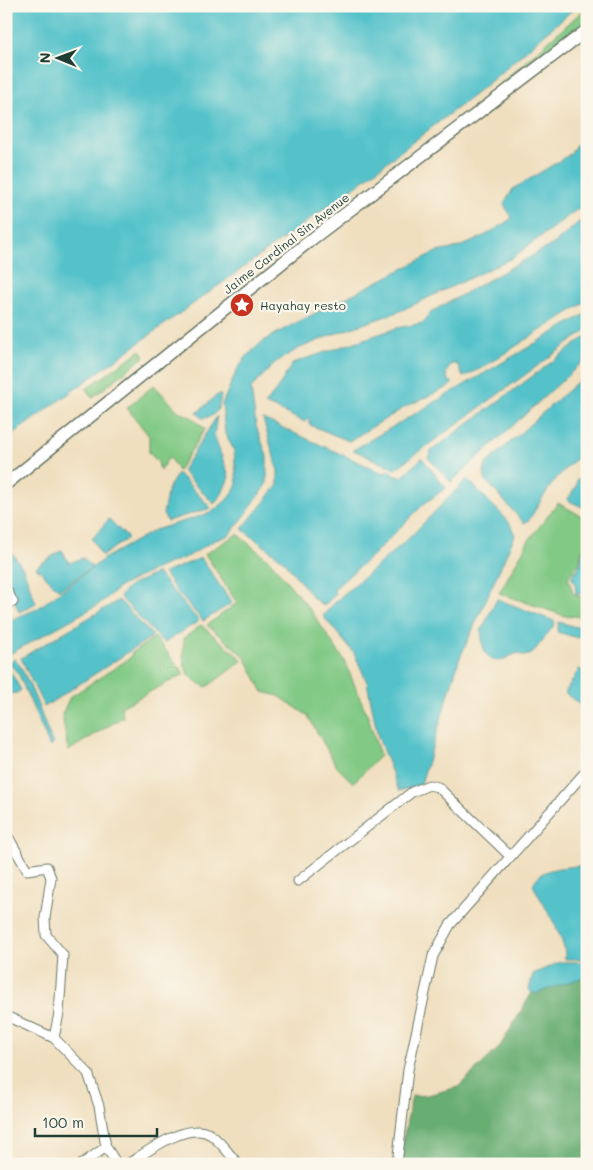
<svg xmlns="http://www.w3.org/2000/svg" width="593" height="1170" font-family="Mali,sans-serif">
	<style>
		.green { fill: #81c985; stroke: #50835c }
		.forest { fill: #68ad72; stroke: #447553 }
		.water { fill: #55c2ca; stroke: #3a807f }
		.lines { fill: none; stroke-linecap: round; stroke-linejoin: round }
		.minor-casing { stroke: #687665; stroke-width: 11 }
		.major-casing { stroke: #687665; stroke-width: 14 }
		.minor { stroke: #fff; stroke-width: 9 }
		.major { stroke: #fff; stroke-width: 11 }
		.labels { text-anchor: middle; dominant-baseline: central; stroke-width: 4.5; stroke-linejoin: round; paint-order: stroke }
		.street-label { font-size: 12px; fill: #1f3d34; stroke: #fbf7ec }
		.poi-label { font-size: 12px; fill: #1f3d34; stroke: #fbf7ec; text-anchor: start }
	</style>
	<rect width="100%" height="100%" fill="#fbf7ec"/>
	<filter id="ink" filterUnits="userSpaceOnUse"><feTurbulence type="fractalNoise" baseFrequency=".02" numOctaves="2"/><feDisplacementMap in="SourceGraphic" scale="10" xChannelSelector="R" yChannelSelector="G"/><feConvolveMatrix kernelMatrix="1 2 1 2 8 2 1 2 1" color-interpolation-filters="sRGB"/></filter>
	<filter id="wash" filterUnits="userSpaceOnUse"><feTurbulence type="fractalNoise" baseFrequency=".0096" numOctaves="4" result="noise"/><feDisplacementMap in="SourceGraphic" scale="20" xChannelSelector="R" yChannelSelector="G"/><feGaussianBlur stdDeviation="1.12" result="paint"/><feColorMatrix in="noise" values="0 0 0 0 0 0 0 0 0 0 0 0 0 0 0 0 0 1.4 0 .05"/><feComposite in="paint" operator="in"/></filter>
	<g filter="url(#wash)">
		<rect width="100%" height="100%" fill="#f0dfbf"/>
		<path class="green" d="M587,7V25L456,123Z
			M141,350L145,356L92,398L86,389Z
			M154,385L178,411L193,418L205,429L178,471L169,457L160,471L158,462L149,453V436L127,408Z
			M558,503L587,519V548L582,550L578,565L568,577L573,593L587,600V617L565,616L499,593L529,540Z
			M237,534L271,562L311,611L344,660L368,717L380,756L353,783L337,767L308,716L279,696L263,692L245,657L207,625L237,603L205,554Z
			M201,625L243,660L207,687C182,677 182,662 184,638Z
			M155,637L184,674L121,707L123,717L68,751L62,714L70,697L130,658L132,653Z"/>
		<path class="forest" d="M587,973V1164H398L412,1096L428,1095L458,1087L499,1048L536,986Z"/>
		<path class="water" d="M6,6H577L484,87L352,189L6,439Z
			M587,131V202L512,258L398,312L334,334L298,349L276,362L251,388L256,426L267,456V483L244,517L229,535L213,541L189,556L162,566L121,586L99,604L6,656V622L37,609L105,558L155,530L210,513L222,504L231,496L237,484L234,451L225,432L222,404L237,370L246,357L262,342L286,328L436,252C466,248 488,235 512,218L504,204L513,189L569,155Z
			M580,221L587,234V301L480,369L463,377L457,364H451L446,373L448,380L453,383L448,387L407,406L349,441L310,425L309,418L305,422L265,404L277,389L293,363L397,328L423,323L431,312L555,243Z
			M587,313V330L395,469L353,450Z
			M587,336V358L451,482L428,458L431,451Z
			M587,373V451C557,472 548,489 529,520L524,523L486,481L484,473L486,464Z
			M217,395H221C219,409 217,417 202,418L197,413Z
			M217,416L214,435L229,477L222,494L214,504L182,471Z
			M263,419L383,473L390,471L393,475L402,477L422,458L446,488L425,503L376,552L334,589L335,595L324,606L314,599L284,561L242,529L278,485V471Z
			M178,473L211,508L167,521L163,514L168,489Z
			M587,478V509L567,500L576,487L577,479Z
			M467,479L509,522L515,535L459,660L421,784L399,791L378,737L367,682L354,653L323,616L337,600L408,539Z
			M109,519L128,538L102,556L92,539Z
			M6,545L23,568L36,603L19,612L6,579Z
			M62,550L69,563L83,558L92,567L59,590L36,567Z
			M584,550H587V595L576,593L575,583L571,577L579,567Z
			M201,558L232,603L203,621L176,591L164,573Z
			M157,573L199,621L164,643L120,597C128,583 144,580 157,573Z
			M497,599L554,621L555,624L532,654L524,656L518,653C502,658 499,668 484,652L481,631Z
			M119,600L153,636L44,707L21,658Z
			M559,622L576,627L587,623V634L578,638L557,632Z
			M14,659C24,663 47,730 53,745L50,747L18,673L11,666V661Z
			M6,664L21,690L17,693L6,694Z
			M579,669L587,673V710L565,693Z
			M585,865L587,867V959H565C567,940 543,904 533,885C539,866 567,868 585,865Z
			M560,962H587V976L534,994L529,990L533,974Z"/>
	</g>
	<g filter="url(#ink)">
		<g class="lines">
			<g class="minor-casing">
				<path id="minor" d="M6,589L13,602
					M6,833L27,870L47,867L51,878L45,918L46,935L63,955L59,1013L54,1038
					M298,881L412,792L429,785L438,787L510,856
					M6,1016L54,1038L88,1073L99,1106L106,1147L117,1164
					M82,1164L106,1147
					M128,1164C148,1151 189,1120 211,1135C221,1142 230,1155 238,1164
					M397,1164L408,1070L433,956L450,925L587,770"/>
			</g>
			<g class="major-casing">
				<path id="major" d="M6,484L312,239L587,30"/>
			</g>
			<use href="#minor" class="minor"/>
			<use href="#major" class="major"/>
		</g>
	</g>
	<defs>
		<g id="sight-disc" transform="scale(1.25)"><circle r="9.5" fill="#c8321e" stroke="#fbf7ec"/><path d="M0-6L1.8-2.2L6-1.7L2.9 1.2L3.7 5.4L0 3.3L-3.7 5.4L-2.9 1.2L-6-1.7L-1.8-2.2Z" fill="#fff"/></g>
	</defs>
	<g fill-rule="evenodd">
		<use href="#sight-disc" x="242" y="305"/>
	</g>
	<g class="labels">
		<g class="street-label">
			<text transform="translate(286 243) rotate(-38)">Jaime Cardinal Sin Avenue</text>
		</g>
		<g class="poi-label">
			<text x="260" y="305">Hayahay resto</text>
		</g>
	</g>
	<rect width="593" height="1170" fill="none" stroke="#fbf7ec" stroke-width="25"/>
	<g transform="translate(58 58) rotate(271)" stroke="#fbf7ec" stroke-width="4" paint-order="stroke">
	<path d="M0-4L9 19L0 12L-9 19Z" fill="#1f3d34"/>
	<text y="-8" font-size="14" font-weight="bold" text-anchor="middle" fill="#1f3d34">N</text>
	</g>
	<path d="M35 1128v8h122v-8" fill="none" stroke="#1f3d34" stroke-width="2.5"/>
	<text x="42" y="1128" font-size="15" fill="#1f3d34" stroke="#fbf7ec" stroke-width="4" paint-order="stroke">100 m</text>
</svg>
